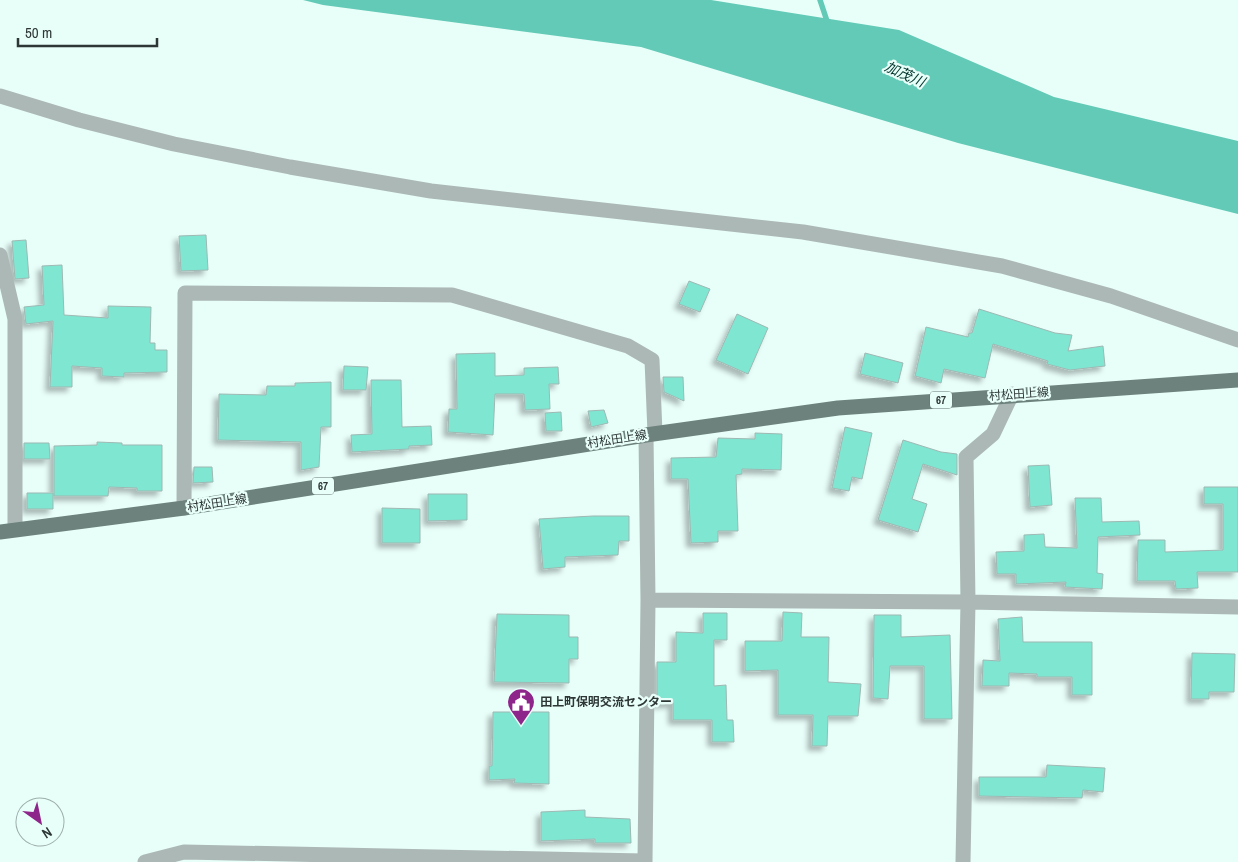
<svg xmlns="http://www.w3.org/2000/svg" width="1238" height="862" font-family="'Archivo Narrow','Noto Sans JP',sans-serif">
<defs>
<filter id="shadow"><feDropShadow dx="-4.5" dy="4.5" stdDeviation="2.5" flood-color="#0004"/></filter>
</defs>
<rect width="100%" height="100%" fill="#e8fef9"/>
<path fill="#62cab6" d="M 303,0 L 711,0 L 899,30 L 1054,97 L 1238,141 L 1238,214 L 958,143 L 641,47 L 323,5 Z"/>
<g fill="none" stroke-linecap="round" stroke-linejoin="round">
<path stroke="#62cab6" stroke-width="5.5" d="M 820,0 L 828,24"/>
</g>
<path fill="#7fe6d2" stroke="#9eb8b2" filter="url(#shadow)" d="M 206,235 L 208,270 L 181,271 L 179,236 Z
M 26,240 L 29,278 L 15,279 L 12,241 Z
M 62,265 L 64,315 L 108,318 L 108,306 L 151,307 L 150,343 L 155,343 L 155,350 L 167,350 L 167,372 L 124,373 L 124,377 L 102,376 L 102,368 L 72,366 L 72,387 L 50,387 L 53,321 L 26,324 L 24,307 L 44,305 L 42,266 Z
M 689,281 L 710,289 L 700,312 L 679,304 Z
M 979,309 L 1055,333 L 1072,335 L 1068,351 L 1103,346 L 1105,366 L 1070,370 L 1047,364 L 1048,361 L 993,344 L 985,378 L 944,369 L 941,383 L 915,376 L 926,327 L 968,337 L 969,333 L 972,333 Z
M 737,314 L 768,328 L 748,374 L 716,360 Z
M 495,353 L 495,376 L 524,375 L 524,368 L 558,367 L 559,384 L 549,384 L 550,409 L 525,410 L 524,394 L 495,394 L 493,435 L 448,432 L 449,409 L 457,409 L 456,354 Z
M 865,353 L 903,363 L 898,383 L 860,374 Z
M 344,366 L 368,367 L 366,390 L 343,390 Z
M 663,377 L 683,377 L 684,401 L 664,392 Z
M 371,380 L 401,380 L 402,427 L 431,426 L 432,445 L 409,446 L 409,449 L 352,452 L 351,435 L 372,434 Z
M 331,382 L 331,427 L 321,427 L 319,467 L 301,470 L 301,442 L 218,440 L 219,394 L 266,395 L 267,386 L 295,386 L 295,383 Z
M 604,410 L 608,423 L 591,427 L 588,411 Z
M 561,412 L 562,431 L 546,431 L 545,413 Z
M 845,427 L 872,433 L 862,479 L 852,477 L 849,491 L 832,488 Z
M 755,433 L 782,434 L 781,470 L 742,469 L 742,474 L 736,475 L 738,531 L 718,531 L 718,542 L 691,543 L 688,479 L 671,479 L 671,458 L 716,457 L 718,438 L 755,439 Z
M 903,440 L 941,452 L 957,454 L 957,475 L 923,464 L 912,499 L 927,504 L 918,532 L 878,520 Z
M 97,442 L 122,443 L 122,445 L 162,445 L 162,491 L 137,491 L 137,488 L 109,487 L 108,496 L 54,496 L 54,446 L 97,445 Z
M 24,443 L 49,443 L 50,459 L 24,459 Z
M 1049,465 L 1052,505 L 1030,507 L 1028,466 Z
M 194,467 L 212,467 L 213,482 L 193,483 Z
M 1204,487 L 1238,487 L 1238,572 L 1197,572 L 1198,588 L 1176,589 L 1175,581 L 1137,581 L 1138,540 L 1165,540 L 1165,552 L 1223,550 L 1223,504 L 1204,504 Z
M 27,493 L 53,493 L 53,509 L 27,509 Z
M 428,494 L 467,494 L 467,520 L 428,521 Z
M 1075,498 L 1101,498 L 1102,522 L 1139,521 L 1140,535 L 1098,537 L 1097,573 L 1103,574 L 1102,589 L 1065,587 L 1066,582 L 1016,584 L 1016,574 L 997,574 L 996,552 L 1024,551 L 1024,535 L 1044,534 L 1045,547 L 1077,548 Z
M 382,508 L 420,509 L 420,543 L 382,543 Z
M 593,516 L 629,516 L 629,541 L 619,541 L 618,555 L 565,557 L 565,567 L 543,569 L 539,519 Z
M 783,612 L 802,613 L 801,637 L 829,637 L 828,682 L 861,684 L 858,716 L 828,716 L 827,746 L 812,746 L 813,715 L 778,715 L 778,670 L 745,671 L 745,641 L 782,641 Z
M 703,613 L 727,613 L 727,640 L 714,640 L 714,686 L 726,685 L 727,720 L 733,720 L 734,742 L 712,742 L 712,720 L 673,720 L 673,703 L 657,704 L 657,662 L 676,662 L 676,632 L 703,633 Z
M 497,614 L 569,615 L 569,637 L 578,637 L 578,659 L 569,659 L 569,683 L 494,682 Z
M 874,615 L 901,615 L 901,637 L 950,635 L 952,719 L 924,719 L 924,666 L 890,666 L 888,699 L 873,698 Z
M 1022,617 L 1023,642 L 1092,642 L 1092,695 L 1072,695 L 1072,677 L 1037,677 L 1037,674 L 1009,673 L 1009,686 L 982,686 L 983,660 L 1000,661 L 998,619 Z
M 1192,653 L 1235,654 L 1234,692 L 1209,692 L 1209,699 L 1191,699 Z
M 493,712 L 549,712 L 549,784 L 514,783 L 515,779 L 489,780 L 489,766 L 492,766 Z
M 1047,765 L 1105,768 L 1103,792 L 1083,790 L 1082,798 L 979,796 L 979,777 L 1046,777 Z
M 585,810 L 585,817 L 630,819 L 631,843 L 595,843 L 595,839 L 541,841 L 541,812 Z"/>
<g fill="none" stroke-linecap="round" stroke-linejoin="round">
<path stroke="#acb8b5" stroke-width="15" d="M 0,96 L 79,120 L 174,144 L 290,167 L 431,191 L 803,232 L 1002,266 L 1111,296 L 1238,340
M 0,255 L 15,319 L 15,529
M 184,508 L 185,293 L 452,295 L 628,346 L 652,360 L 655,433
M 648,600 L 968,602 L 1238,607
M 145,862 L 184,852 L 644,861
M 645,862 L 648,600 L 646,435
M 963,862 L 968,602 L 966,457 L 993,434 L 1012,394"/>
<path stroke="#6d827d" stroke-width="15" d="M 0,532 L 184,508 L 646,435 L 838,408 L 1238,380"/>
</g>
<defs>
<g id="civic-pin" transform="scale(1.4375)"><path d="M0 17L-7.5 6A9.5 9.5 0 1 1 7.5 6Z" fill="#8e258a" stroke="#e8fef9"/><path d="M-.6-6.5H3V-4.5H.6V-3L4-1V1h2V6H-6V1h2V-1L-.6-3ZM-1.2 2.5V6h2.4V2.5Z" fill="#fff"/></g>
</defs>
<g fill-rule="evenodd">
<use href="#civic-pin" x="521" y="702"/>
</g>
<g text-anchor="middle" stroke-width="4.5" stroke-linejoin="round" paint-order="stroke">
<g fill="#e8fef9" stroke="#657370" stroke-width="1">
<rect x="930" y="391.5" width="22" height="17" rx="4"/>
<rect x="312" y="477.5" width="22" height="17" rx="4"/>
</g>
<g font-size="11" font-weight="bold" fill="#2d3735">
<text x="941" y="404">67</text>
<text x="323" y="490">67</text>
</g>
<g font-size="12" fill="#2d3735" stroke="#e8fef9">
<text transform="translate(1019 394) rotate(-4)" y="4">村松田上線</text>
<text transform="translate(617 439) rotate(-9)" y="4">村松田上線</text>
<text transform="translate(217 503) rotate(-9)" y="4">村松田上線</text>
</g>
<g font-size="12" font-weight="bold" fill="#2d3735" stroke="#e8fef9" text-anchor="start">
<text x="540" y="706">田上町保明交流センター</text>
</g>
<g font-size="14" font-style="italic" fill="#01342c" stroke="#e8fef9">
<text transform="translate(905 74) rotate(24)" y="5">加茂川</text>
</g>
</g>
<g transform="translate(40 822) rotate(147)"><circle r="24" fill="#e8fef9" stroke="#9daeab"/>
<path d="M0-4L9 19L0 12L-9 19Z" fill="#8e258a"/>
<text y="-8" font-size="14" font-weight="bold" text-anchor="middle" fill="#2d3735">N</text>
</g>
<path d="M18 38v8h139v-8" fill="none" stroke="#2d3735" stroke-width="2.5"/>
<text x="25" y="38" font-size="15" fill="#2d3735" stroke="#e8fef9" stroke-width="4" paint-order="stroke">50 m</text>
</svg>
